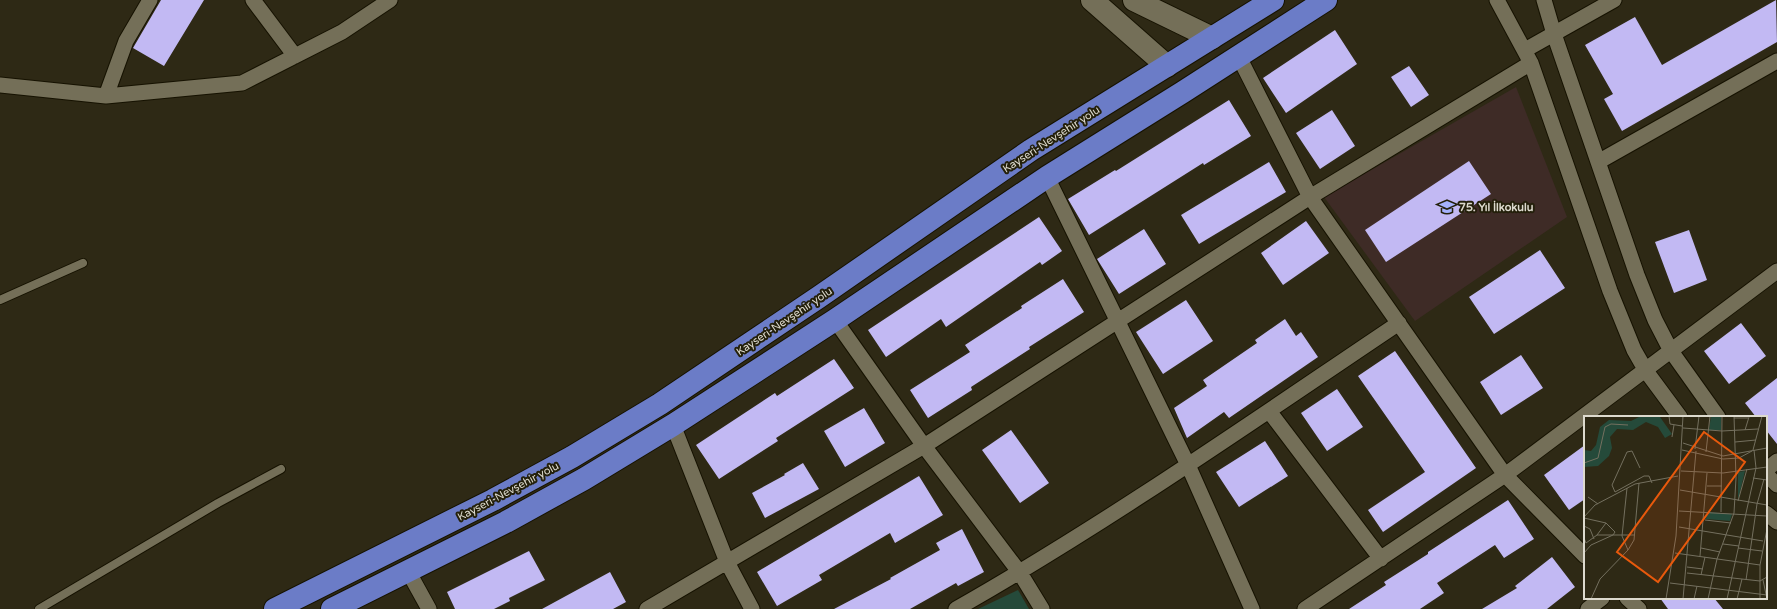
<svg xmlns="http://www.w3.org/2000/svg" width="1777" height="609" font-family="'Varela Round',sans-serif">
<rect width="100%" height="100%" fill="#2e2915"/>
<path fill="#3e2b26" d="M 1516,87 L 1567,217 L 1415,321 L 1324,197 Z"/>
<path fill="#254a3a" d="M 1018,590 L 1029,609 L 978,609 Z"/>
<path fill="#c2b9f3" d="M 161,0 L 204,0 L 164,66 L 133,48 Z
M 1776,0 L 1777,42 L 1622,131 L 1604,99 L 1613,94 L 1585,45 L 1635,17 L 1662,65 Z
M 1335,30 L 1357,64 L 1286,113 L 1263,78 Z
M 1409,66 L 1429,95 L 1411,107 L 1391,77 Z
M 1229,100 L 1251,136 L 1204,165 L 1203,163 L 1089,235 L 1068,199 L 1115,170 L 1116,171 Z
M 1332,110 L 1355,146 L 1320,169 L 1296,133 Z
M 1469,161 L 1491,194 L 1386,262 L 1365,230 Z
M 1269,162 L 1286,192 L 1199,244 L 1181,215 Z
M 1039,217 L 1062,251 L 1042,265 L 1040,262 L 946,327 L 941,319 L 886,357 L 868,330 Z
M 1306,221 L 1329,253 L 1283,285 L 1261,253 Z
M 1144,229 L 1166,264 L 1119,294 L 1097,259 Z
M 1689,230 L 1707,280 L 1674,293 L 1655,242 Z
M 1540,250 L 1565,288 L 1494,334 L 1469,297 Z
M 1063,279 L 1084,312 L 1029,347 L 1030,349 L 971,387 L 972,390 L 928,418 L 910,390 L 970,352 L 965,345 L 1022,308 L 1021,306 Z
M 1186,300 L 1213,341 L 1163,374 L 1136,332 Z
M 1285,319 L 1296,336 L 1301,332 L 1318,357 L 1229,418 L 1224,412 L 1187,438 L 1174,408 L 1207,386 L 1203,380 L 1257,343 L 1255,340 Z
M 1741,323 L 1766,356 L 1729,384 L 1704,351 Z
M 1395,351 L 1476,468 L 1383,532 L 1368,510 L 1425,472 L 1358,376 Z
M 1521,355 L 1543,388 L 1501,415 L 1480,382 Z
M 834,359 L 854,388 L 776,438 L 778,441 L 719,479 L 696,445 L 775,393 L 777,396 Z
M 1777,378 L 1777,444 L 1766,430 L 1766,417 L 1756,417 L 1745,403 Z
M 1337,389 L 1363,427 L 1327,451 L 1301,413 Z
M 864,408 L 885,443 L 845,467 L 824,431 Z
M 1011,430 L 1049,483 L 1020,503 L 982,450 Z
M 1265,441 L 1288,476 L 1239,507 L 1216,472 Z
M 1585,445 L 1585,499 L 1569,510 L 1544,475 Z
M 803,463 L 819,489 L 765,518 L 752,493 L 785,475 L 784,474 Z
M 919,476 L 943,515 L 895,543 L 890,533 L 819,575 L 822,580 L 777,606 L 757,572 Z
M 1508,500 L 1534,539 L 1504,558 L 1495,545 L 1437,583 L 1444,593 L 1420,609 L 1349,609 L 1386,585 L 1384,582 L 1428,554 L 1428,552 Z
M 962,529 L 984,572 L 958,586 L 956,583 L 910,609 L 834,609 L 891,579 L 890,578 L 940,550 L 936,543 Z
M 529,551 L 545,580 L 509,598 L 510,601 L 494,609 L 455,609 L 447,592 Z
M 1552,557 L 1575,587 L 1547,609 L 1482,609 L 1517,588 L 1515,586 Z
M 610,572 L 626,602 L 613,609 L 542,609 Z
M 1660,598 L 1714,598 L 1723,609 L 1668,609 Z"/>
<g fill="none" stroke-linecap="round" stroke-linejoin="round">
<g stroke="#161201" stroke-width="10">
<path id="lane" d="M 0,300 L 83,263
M 39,609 L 218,503 L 281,469"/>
</g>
<g stroke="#161201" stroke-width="17">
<path id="street" d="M 253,0 L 295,56
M 1497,0 L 1531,63 L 1610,291 L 1634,350 L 1646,371 L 1680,417
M 1544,0 L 1554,34 L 1637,275 L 1655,320 L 1671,351 L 1718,417
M 1525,50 L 1614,0
M 1239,57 L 1310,197 L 1505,475 L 1585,556
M 0,85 L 106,96 L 242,83 L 342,32 L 390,0
M 106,96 L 126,41 L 150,0
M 1598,162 L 1777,61
M 1047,177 L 1188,465 L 1252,609
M 835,320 L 924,446 L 1020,573 L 1042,609
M 1269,411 L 1381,559
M 673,425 L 727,562 L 752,609
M 1766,470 L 1777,461
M 1766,474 L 1777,485
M 1766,513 L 1777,522
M 408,571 L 429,609
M 1627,598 L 1639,609
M 647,609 L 924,446 L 1310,197 L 1531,63
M 956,609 C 1109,522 1253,421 1399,323
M 1305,609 L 1505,475 L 1777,271
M 1588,609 L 1602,598"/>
</g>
<g stroke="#161201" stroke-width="24">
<path id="secondary" d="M 1092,0 L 1167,66
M 1134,0 L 1212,38"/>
</g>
<g stroke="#161201" stroke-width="24">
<path id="highway" d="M 275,609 L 493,500 L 572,457 L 660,404 L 819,297 L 1031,150 L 1273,0
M 332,609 L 506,522 L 584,479 L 673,425 L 835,320 L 1047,177 L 1183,92 L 1326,0"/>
</g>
<use href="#lane" stroke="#746f58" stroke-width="8"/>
<use href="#street" stroke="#746f58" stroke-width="15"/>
<use href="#secondary" stroke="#746f58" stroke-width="22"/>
<use href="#highway" stroke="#6b7cc7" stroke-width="22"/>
</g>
<defs>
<g id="school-bare" transform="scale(1.2)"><path d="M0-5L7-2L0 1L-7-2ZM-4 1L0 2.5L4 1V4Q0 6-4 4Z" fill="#a5b1fc" stroke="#24200b" stroke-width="2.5" paint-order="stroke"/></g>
</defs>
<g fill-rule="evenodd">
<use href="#school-bare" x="1447" y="207"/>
</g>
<g text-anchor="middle" stroke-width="4" stroke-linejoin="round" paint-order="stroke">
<g font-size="11" fill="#dddace" stroke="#24200b">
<text transform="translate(1051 139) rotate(-33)" y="4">Kayseri-Nevşehir yolu</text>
<text transform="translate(784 321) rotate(-34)" y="4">Kayseri-Nevşehir yolu</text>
<text transform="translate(508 491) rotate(-28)" y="4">Kayseri-Nevşehir yolu</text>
</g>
<g font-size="11" font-weight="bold" fill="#dddace" stroke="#24200b" text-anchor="start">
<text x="1459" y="211">75. Yıl İlkokulu</text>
</g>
</g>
<g transform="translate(1584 416)">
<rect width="183" height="183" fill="#2e2915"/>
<path d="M 57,0 L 76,1 L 88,18 L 81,22 L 74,11 L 62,6 L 49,14 L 33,13 L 26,21 L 28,32 L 25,40 L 14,50 L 0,51 L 0,34 L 7,35 L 12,29 L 16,11 L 25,4 L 47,5 ZM 127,0 L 137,0 L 137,14 L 125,14 ZM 161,55 L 154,84 L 154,56 ZM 123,96 L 148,98 L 146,105 L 122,103 Z" fill="#254a3a"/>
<path fill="none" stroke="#74705f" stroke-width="1" d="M 85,0 L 86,8 L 98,10M 150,2 L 164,2M 99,12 L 138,15 L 174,13M 161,14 L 165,1M 88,21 L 90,9M 151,26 L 172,24M 99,27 L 139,40 L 183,32M 111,33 L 115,0M 98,34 L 139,43 L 155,42 L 168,35M 169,34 L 178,0M 122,36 L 126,0M 0,47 L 14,42 L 21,11 L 27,8 L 44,9M 56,52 L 48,35 L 43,36 L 28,69 L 31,76 L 60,60 L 65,60 L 68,67M 97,55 L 139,57 L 183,51M 169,62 L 183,64M 123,70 L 138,70M 43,72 L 38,120 L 44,134M 96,74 L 183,89M 4,81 L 14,88M 154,85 L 163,53M 95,95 L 183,100M 137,96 L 138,0M 0,101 L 11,89 L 51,68 L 94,60M 0,102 L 22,107 L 31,116 L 29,119 L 13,119 L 2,127 L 0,122M 121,104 L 147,107M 0,110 L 6,113 L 10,123M 95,111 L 179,125M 13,119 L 22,107M 139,128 L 155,130M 117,132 L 136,136M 154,132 L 178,135M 0,137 L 7,129 L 29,119 L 51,119M 91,137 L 176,149M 116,140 L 123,57M 103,151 L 119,153M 103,157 L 176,165 L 183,161M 117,159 L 121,141M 162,164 L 173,88 L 180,63M 179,164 L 183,183M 86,167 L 183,179M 7,183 L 16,163 L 44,134 L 50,124 L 55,67M 82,183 L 92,120 L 99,0M 99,183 L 112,35M 110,183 L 113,170M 124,183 L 133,143 L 150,97 L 152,62 L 150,0M 143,183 L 172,52 L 170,34M 153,183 L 158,163M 176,183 L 176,149 L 183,113"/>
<path fill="#e8590c" fill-opacity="0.15" stroke="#e8590c" stroke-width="2" d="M 120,16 L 161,46 L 74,166 L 33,136 Z"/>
<rect width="183" height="183" fill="none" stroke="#dddace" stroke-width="2"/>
</g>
</svg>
